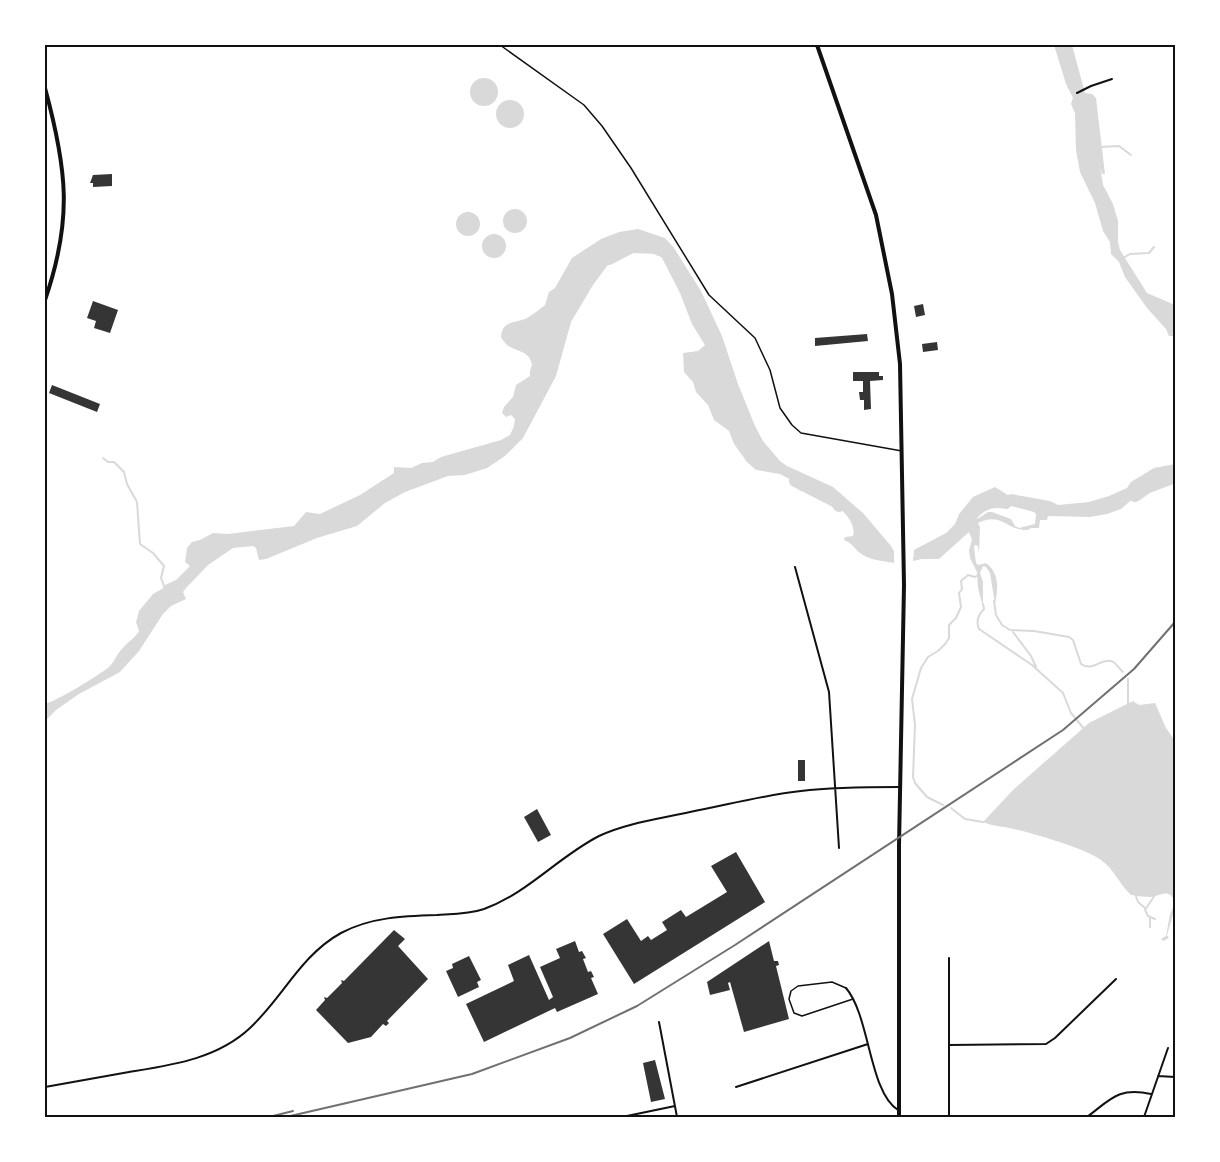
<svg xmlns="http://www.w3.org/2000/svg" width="1220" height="1162" font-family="'Sofia Sans Condensed',sans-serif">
<rect width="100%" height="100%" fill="#fff"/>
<path fill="#d9d9d9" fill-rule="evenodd" d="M 1054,45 L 1072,45 L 1085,93 L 1092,94 L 1096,98 L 1105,174 L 1102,174 L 1091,143 L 1088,145 L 1090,160 L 1113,204 L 1118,221 L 1118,242 L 1120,250 L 1147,293 L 1175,305 L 1175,336 L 1169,336 L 1166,329 L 1147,308 L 1125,277 L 1119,262 L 1111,254 L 1110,242 L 1103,231 L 1095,203 L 1080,172 L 1076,150 L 1075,113 L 1071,104 L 1073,98 L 1066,84 Z
M470 92a14 14 0 1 1 28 0a14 14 0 1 1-28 0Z
M496 114a14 14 0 1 1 28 0a14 14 0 1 1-28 0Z
M503 221a12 12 0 1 1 24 0a12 12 0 1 1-24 0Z
M456 224a12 12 0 1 1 24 0a12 12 0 1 1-24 0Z
M 638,229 L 665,238 L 674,248 L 701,291 L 722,336 L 738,384 L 755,426 L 763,441 L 780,461 L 787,466 L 833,487 L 863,513 L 891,546 L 894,551 L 894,563 C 884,561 868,560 860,553 C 854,548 852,543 844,540 L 845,537 L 853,536 C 858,515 824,496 808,488 L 800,491 L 795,482 L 780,474 L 756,470 L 747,462 L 734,444 L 729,431 L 714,420 L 708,405 L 696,392 L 693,382 L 684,372 L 683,353 L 698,351 L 705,345 L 692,324 L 680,293 L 662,258 L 650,249 L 639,246 L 629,248 L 613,258 L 593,285 L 571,322 L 556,376 L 523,438 L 505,456 L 487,468 L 465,475 L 448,476 L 405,492 L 385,503 L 357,526 L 317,538 L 266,559 L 259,560 L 256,548 L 253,546 L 233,548 L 208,565 L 186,588 L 183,592 L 186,599 L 171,606 L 163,614 L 139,651 L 120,672 L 79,694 L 56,710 L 45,721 L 45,704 C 55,702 101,674 109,667 C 115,661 117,653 123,648 C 128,642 135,638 139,631 L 136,622 L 139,611 L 153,594 L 162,589 L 165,585 L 176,580 L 190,566 L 185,562 L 187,548 L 192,542 L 200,540 L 213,533 L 228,534 L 294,526 L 306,512 L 320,514 L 360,495 L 394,473 L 394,467 L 411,468 L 422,463 L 433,462 L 441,457 L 501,440 L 510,435 L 514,426 L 515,419 L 511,415 L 506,417 L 502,413 L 504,407 L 513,397 L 516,385 L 530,376 L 530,371 L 532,365 C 530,350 516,352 507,345 C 506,344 501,338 501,337 C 502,321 514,323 525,319 C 532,316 539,309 545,305 L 549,292 L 555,288 L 572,258 L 601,239 L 619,232 Z
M482 246a12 12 0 1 1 24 0a12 12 0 1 1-24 0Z
M 1175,464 L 1175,478 L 1151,483 L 1121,509 L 1107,514 L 1090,517 L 1048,516 L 1047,520 L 1040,520 L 1039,528 L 1031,528 L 1028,530 C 1007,531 1001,511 978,523 L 980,527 L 979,554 L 978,546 L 975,545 L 974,547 L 976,563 L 978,565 L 986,563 C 1000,573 998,590 995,604 L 990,573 L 986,567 L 983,566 L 980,573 L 983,582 L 983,607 L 978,588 L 977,572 L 970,558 L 969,550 L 972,540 L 969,532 L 939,559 L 922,559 L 913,561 L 914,550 L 946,533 L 955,524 L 959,514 L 973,497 L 995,487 L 1008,495 L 1011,494 L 1050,501 L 1058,505 L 1089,502 L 1109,496 L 1127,488 L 1131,482 L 1154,468 ZM 988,503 L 1004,504 L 1034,512 L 1036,514 L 1035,524 L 1019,528 L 1015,526 L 1011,519 L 992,512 L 988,512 L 979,518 L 973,519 C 973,510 980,505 988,503 Z
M 1133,701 L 1139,705 L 1155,703 L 1166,728 L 1175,741 L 1175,908 L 1167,935 L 1169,938 L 1163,941 L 1161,939 L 1166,936 L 1170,914 L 1175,903 C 1170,887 1160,896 1151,897 C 1145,897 1137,896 1131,895 C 1120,885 1114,869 1101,860 C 1084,848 1036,834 1014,829 C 1003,826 994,827 983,822 L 1014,789 L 1089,723 Z"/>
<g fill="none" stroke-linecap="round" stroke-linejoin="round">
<path stroke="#d9d9d9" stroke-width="2" d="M 1099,147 L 1119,146 L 1131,155
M 1123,258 L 1130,254 L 1149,253 L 1154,247
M 103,458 L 108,462 L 114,462 L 124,472 L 127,484 L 137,502 L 140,544 L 153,553 L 164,566 L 161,578 L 165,589
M 994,601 L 996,615 L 1002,625 L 1010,630 L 1034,631 L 1069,637 L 1073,640 L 1081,664 C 1093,672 1099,659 1111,661 C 1116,662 1119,669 1123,672
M 983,604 L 984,609 C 978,615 976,622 979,629 L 1032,665 L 1063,693 L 1071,713 L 1085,730
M 1013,632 L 1031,656 L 1036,667
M 1128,704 L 1128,679
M 943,805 L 927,797 L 915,783 L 913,777 L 915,725 L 912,699 L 921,668 L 928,657 L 938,651 L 946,643 L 949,638 L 949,625 L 956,618 L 961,607 L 959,593 L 962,589 L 961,581 L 968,575 L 975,577 L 978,575
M 951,808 L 965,819 L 983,822
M 1155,895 L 1145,910 L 1148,916 L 1155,919
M 1136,896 L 1138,902 L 1145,908
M 1150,927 L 1150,918
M 1174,941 L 1175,940"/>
<path stroke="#d9d9d9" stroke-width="12" d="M 1087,129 L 1097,185
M 609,259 L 632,247 L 657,248 L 659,250
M 795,481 L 836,502 L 839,506
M 1135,496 L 1148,487 L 1175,477
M 969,518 C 979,506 989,499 1006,503"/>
</g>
<path fill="#353535" d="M 112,174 L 112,186 L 93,187 L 93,183 L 90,183 L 93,175 Z
M 93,301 L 118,310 L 110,333 L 94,328 L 96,321 L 87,318 Z
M 923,304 L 925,315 L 916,317 L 914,306 Z
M 867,334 L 868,341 L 815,346 L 815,338 Z
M 937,342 L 938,350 L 923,352 L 922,344 Z
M 853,372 L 879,372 L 879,376 L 883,376 L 883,380 L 870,381 L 871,409 L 864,410 L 864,400 L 860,400 L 859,392 L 863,392 L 863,381 L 853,381 Z
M 52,385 L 100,404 L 97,412 L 49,393 Z
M 798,760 L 805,760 L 805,781 L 798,781 Z
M 537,809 L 551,835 L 538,842 L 524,817 Z
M 736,852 L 765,902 L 634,984 L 603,934 L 627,919 L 641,941 L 648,936 L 651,940 L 667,930 L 662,922 L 681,910 L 686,917 L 727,892 L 711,866 Z
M 394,930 L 405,939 L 398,946 L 428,979 L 387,1021 L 389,1023 L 386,1026 L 383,1024 L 371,1037 L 348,1043 L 316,1010 L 325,1000 L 324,997 L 327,998 L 342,983 L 341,980 L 344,981 Z
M 575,941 L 579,952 L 582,951 L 586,958 L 583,959 L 588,972 L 591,971 L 594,977 L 591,978 L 598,994 L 557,1012 L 555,1008 L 484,1042 L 466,1004 L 514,981 L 508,965 L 529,955 L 549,1000 L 553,997 L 540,967 L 560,958 L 556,949 Z
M 769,941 L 774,961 L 778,961 L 779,965 L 776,966 L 789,1019 L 744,1032 L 730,982 L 728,983 L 730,990 L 710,995 L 707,982 Z
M 469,956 L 481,980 L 477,982 L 479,987 L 458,997 L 446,971 L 453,968 L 452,964 Z
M 655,1060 L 665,1099 L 651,1102 L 643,1063 Z"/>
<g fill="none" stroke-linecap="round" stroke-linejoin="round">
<path stroke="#111" stroke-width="1.5" d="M 500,45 L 584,105 L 602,126 L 631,168 L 709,295 L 755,338 L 770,370 L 780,408 L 792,425 L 801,433 L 902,451
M 846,988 L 832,982 L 798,986 L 791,991 L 789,999 L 794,1013 L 802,1016 L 853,999"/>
<path stroke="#111" stroke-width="2" d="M 1077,93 L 1091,86 L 1112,79
M 795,567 L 829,692 L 839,848
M 949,958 L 949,1117
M 846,988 C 870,1016 869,1092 898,1110
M 659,1022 L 677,1117
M 949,1045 L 1046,1044 L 1055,1038 L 1116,979
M 1158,1076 L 1175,1077
M 45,1087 C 73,1082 101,1077 129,1072 C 172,1065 217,1059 250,1028 C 283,997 301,955 341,933 C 371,917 404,916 437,915 C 453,914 469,914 484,909 C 528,893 558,857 599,836 C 627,823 659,819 690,812 C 727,805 764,795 801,791 C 834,787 867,787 900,787
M 736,1087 L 868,1044
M 622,1117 L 675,1106
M 1087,1117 C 1111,1099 1118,1087 1151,1094
M 1144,1117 L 1168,1048"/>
<path stroke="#111" stroke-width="4" d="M 817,45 L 876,215 L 892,294 L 900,364 L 904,585 L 899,846 L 899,1117
M 45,88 C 67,169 73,219 45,300"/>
<path stroke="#707070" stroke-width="2" d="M 269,1117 L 293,1111
M 286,1117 L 472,1074 L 570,1038 L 637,1006 L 735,945 L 1063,730 L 1134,669 L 1175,622"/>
</g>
<rect width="1220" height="1162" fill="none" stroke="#ffffff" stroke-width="93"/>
<rect x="46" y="46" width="1128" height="1070" fill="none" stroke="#111" stroke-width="2"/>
</svg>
